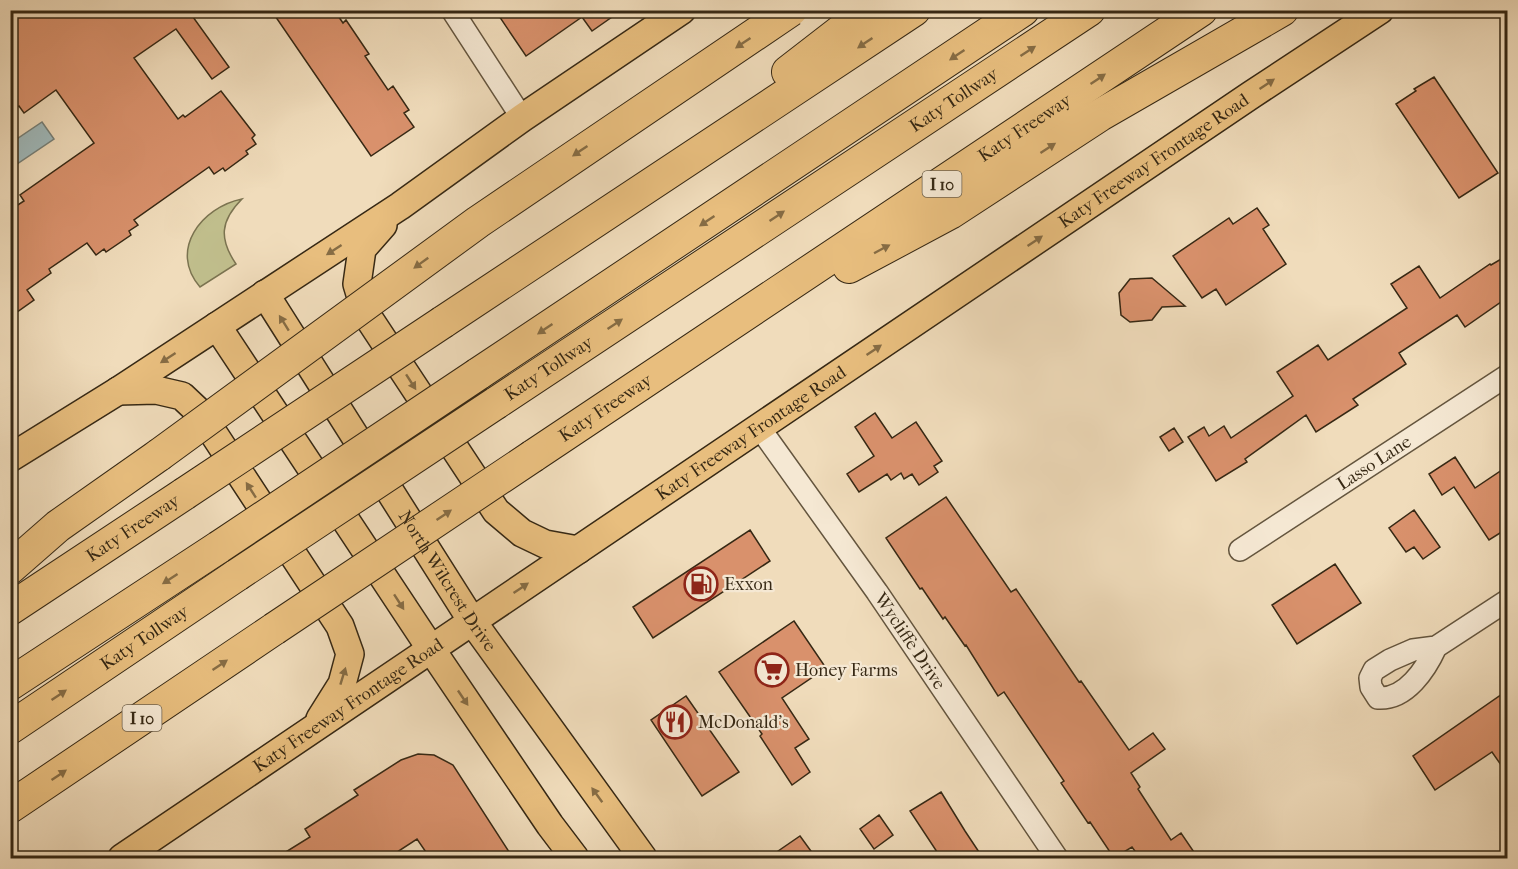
<svg xmlns="http://www.w3.org/2000/svg" width="1518" height="869" font-family="'IM FELL French Canon',serif">
<rect width="100%" height="100%" fill="#f0dcbb"/>
<filter id="stains"><feTurbulence type="fractalNoise" baseFrequency=".00333" numOctaves="4"/><feColorMatrix values="0 0 0 0 .2 0 0 0 0 .09 0 0 0 0 .02 0 0 0 .5 -.17"/></filter>
<radialGradient id="worn" r=".72"><stop offset=".6" stop-color="#630" stop-opacity="0"/><stop offset="1" stop-color="#630" stop-opacity=".3"/></radialGradient>
<path fill="#c0be8c" stroke="#7b7350" stroke-width="1.5" d="M 242,199 C 220,221 219,239 236,264 L 200,287 C 168,250 202,207 242,199 Z"/>
<path fill="#9fb9bb" stroke="#757f78" stroke-width="1.5" d="M 42,122 L 54,139 L 11,168 L 11,143 Z"/>
<path fill="#d9916c" stroke="#362814" stroke-width="1.5" d="M 10,10 L 188,10 L 229,67 L 212,79 L 176,29 L 134,58 L 178,119 L 183,115 L 185,117 L 221,91 L 255,135 L 252,138 L 256,144 L 246,151 L 248,154 L 225,171 L 223,168 L 214,174 L 209,167 L 134,220 L 138,225 L 129,231 L 131,235 L 106,252 L 104,249 L 96,255 L 87,243 L 49,269 L 51,273 L 27,290 L 34,300 L 10,317 L 10,210 L 24,201 L 20,195 L 94,143 L 56,90 L 24,113 L 19,106 L 10,112 Z
M 271,10 L 334,10 L 343,23 L 346,20 L 369,54 L 365,56 L 388,90 L 393,86 L 409,110 L 404,113 L 414,127 L 371,156 Z
M 495,10 L 622,10 L 592,31 L 582,17 L 526,56 Z
M 1434,77 L 1498,173 L 1459,198 L 1396,104 L 1416,91 L 1414,89 Z
M 1257,208 L 1269,225 L 1263,229 L 1286,264 L 1226,305 L 1216,289 L 1202,298 L 1173,256 L 1229,218 L 1233,224 Z
M 1508,255 L 1508,297 L 1465,327 L 1457,315 L 1399,353 L 1406,364 L 1353,399 L 1358,405 L 1316,432 L 1306,415 L 1245,459 L 1247,462 L 1216,481 L 1188,437 L 1204,427 L 1209,436 L 1224,426 L 1231,438 L 1293,396 L 1277,372 L 1318,345 L 1328,360 L 1407,308 L 1391,284 L 1419,266 L 1440,298 L 1490,264 L 1491,265 Z
M 1152,278 L 1185,306 L 1162,307 L 1152,320 L 1130,322 L 1121,315 L 1119,293 L 1130,279 Z
M 875,413 L 892,438 L 916,422 L 942,461 L 934,466 L 938,472 L 919,485 L 912,474 L 904,479 L 901,473 L 891,480 L 887,474 L 859,492 L 847,474 L 874,456 L 855,427 Z
M 1174,428 L 1183,442 L 1169,451 L 1160,437 Z
M 1455,457 L 1475,488 L 1508,466 L 1508,528 L 1489,540 L 1454,487 L 1442,495 L 1429,474 Z
M 946,497 L 1011,592 L 1016,589 L 1079,682 L 1081,681 L 1129,750 L 1153,733 L 1165,749 L 1131,773 L 1140,787 L 1138,789 L 1171,840 L 1181,833 L 1198,858 L 1140,858 L 1132,847 L 1114,858 L 1090,822 L 1088,823 L 1061,783 L 1064,781 L 1004,692 L 998,696 L 966,645 L 965,646 L 945,617 L 943,619 L 922,588 L 920,589 L 886,538 Z
M 1414,510 L 1440,547 L 1423,559 L 1414,547 L 1406,552 L 1389,528 Z
M 750,530 L 770,561 L 653,638 L 633,607 Z
M 1335,564 L 1361,603 L 1297,644 L 1272,605 Z
M 794,621 L 826,668 L 782,698 L 809,739 L 795,748 L 810,772 L 792,785 L 760,736 L 762,734 L 719,672 Z
M 1508,690 L 1508,775 L 1492,752 L 1435,790 L 1413,756 Z
M 686,696 L 739,772 L 702,796 L 651,720 Z
M 418,754 L 434,755 L 453,765 L 513,858 L 430,858 L 417,839 L 388,858 L 276,858 L 310,837 L 305,829 L 358,795 L 354,790 L 401,760 Z
M 941,792 L 965,831 L 983,858 L 941,858 L 910,811 Z
M 879,815 L 893,835 L 874,849 L 860,829 Z
M 800,836 L 816,858 L 768,858 Z"/>
<g fill="none" stroke-linecap="round" stroke-linejoin="round">
<g stroke="#64553e" stroke-width="24">
<g id="minor">
<path d="M 452,10 L 522,118"/>
<path id="s1" d="M 759,427 L 877,592 L 1057,858"/>
<path id="s2" d="M 1240,550 L 1508,375"/>
<path d="M 1436,647 C 1426,669 1406,700 1378,698 L 1371,687 L 1370,678 L 1374,670 L 1390,660 L 1413,650 L 1436,647 L 1508,600"/>
</g>
</g>
<g stroke="#362814" stroke-width="30">
<g id="major">
<path d="M 383,225 L 362,249 L 357,284 L 366,314 L 496,511 L 522,533 L 545,544 L 578,550"/>
<path id="s3" d="M 265,294 L 472,621 L 643,858"/>
<path d="M 217,326 L 431,649 L 550,825 L 575,858"/>
<path d="M 118,391 L 156,390 L 182,396 L 200,413 L 340,626 L 350,654 L 342,684 L 320,719"/>
<path d="M 10,458 L 118,391 L 400,206 L 522,118 L 682,10"/>
<path id="s4" d="M 122,858 L 1251,95 L 1380,10"/>
</g>
</g>
<g stroke="#362814" stroke-width="34">
<g id="highway">
<path d="M 788,72 L 868,10"/>
<path d="M 849,267 L 950,213 L 1100,115 L 1282,10"/>
<path d="M 443,322 L 914,10"/>
<path d="M 478,374 L 1023,10"/>
<path id="s5" d="M 496,403 L 1089,10"/>
<path id="s6" d="M 533,456 L 1201,10"/>
<path d="M 10,568 L 58,526 L 159,455"/>
<path id="s7" d="M 10,609 L 184,494"/>
<path d="M 10,684 L 219,547"/>
<path id="s8" d="M 10,728 L 237,575"/>
<path d="M 10,807 L 274,629"/>
</g>
</g>
<use href="#minor" stroke="#f5e8d3" stroke-width="21"/>
<use href="#major" stroke="#e8be7e" stroke-width="27"/>
<use href="#highway" stroke="#e8be7e" stroke-width="32"/>
<g stroke="#362814" stroke-width="34" stroke-linecap="butt">
<path id="highway-bridge" d="M 159,455 L 478,222 L 791,10
M 184,494 L 443,322
M 219,547 L 478,374
M 237,575 L 496,403
M 274,629 L 533,456"/>
</g>
<use href="#highway-bridge" stroke="#e8be7e" stroke-width="32"/>
</g>
<defs><path id="oneway-solid" d="M-6-.8H1V-3.2L6.5 0L1 3.2V.8H-6Z" transform="scale(1.5)"/></defs>
<g fill="#866c44">
<use href="#oneway-solid" transform="translate(743 43) rotate(146)"/>
<use href="#oneway-solid" transform="translate(865 43) rotate(146)"/>
<use href="#oneway-solid" transform="translate(1028 51) rotate(-33)"/>
<use href="#oneway-solid" transform="translate(957 55) rotate(146)"/>
<use href="#oneway-solid" transform="translate(1098 79) rotate(-34)"/>
<use href="#oneway-solid" transform="translate(1267 84) rotate(-34)"/>
<use href="#oneway-solid" transform="translate(1048 148) rotate(-33)"/>
<use href="#oneway-solid" transform="translate(580 151) rotate(146)"/>
<use href="#oneway-solid" transform="translate(777 216) rotate(-34)"/>
<use href="#oneway-solid" transform="translate(707 221) rotate(146)"/>
<use href="#oneway-solid" transform="translate(1035 241) rotate(-34)"/>
<use href="#oneway-solid" transform="translate(882 249) rotate(-28)"/>
<use href="#oneway-solid" transform="translate(334 250) rotate(147)"/>
<use href="#oneway-solid" transform="translate(421 263) rotate(144)"/>
<use href="#oneway-solid" transform="translate(284 323) rotate(-122)"/>
<use href="#oneway-solid" transform="translate(615 324) rotate(-34)"/>
<use href="#oneway-solid" transform="translate(545 329) rotate(146)"/>
<use href="#oneway-solid" transform="translate(874 350) rotate(-34)"/>
<use href="#oneway-solid" transform="translate(168 358) rotate(147)"/>
<use href="#oneway-solid" transform="translate(411 382) rotate(57)"/>
<use href="#oneway-solid" transform="translate(251 490) rotate(-123)"/>
<use href="#oneway-solid" transform="translate(444 515) rotate(-34)"/>
<use href="#oneway-solid" transform="translate(170 579) rotate(147)"/>
<use href="#oneway-solid" transform="translate(521 588) rotate(-34)"/>
<use href="#oneway-solid" transform="translate(399 602) rotate(57)"/>
<use href="#oneway-solid" transform="translate(220 665) rotate(-34)"/>
<use href="#oneway-solid" transform="translate(343 676) rotate(-73)"/>
<use href="#oneway-solid" transform="translate(59 695) rotate(-34)"/>
<use href="#oneway-solid" transform="translate(463 698) rotate(56)"/>
<use href="#oneway-solid" transform="translate(59 775) rotate(-34)"/>
<use href="#oneway-solid" transform="translate(597 795) rotate(-126)"/>
</g>
<defs>
<g id="fuel-ring" transform="scale(1.725)"><circle r="9.5" fill="#f5e8d3" stroke="#8f2418" stroke-width="1.5"/><path d="M-5.5-6h7V0h2V4h1.3V-2.5L3-4.5l.8-.8L6-3V5H2.5V1h-1V6h-7ZM-4.2-4.7v3.2H.2V-4.7Z" fill="#8f2418"/></g>
<g id="supermarket-ring" transform="scale(1.725)"><circle r="9.5" fill="#f5e8d3" stroke="#8f2418" stroke-width="1.5"/><path d="M-6-5.5h2.5l.6 2H6L4.5 2H-2.5L-4.4-4H-6ZM-1.5 3.2a1.3 1.3 0 1 0 .1 0ZM3 3.2a1.3 1.3 0 1 0 .1 0Z" fill="#8f2418"/></g>
<g id="restaurant-ring" transform="scale(1.725)"><circle r="9.5" fill="#f5e8d3" stroke="#8f2418" stroke-width="1.5"/><path d="M-5-6h1v4h1v-4h1v4h1v-4h1v5L-1.5 .5V6h-2V.5L-5-1ZM5-6V6H3V1.5H1.5Q1.5-4 5-6Z" fill="#8f2418"/></g>
</defs>
<g fill-rule="evenodd">
<use href="#fuel-ring" x="701" y="584"/>
<use href="#supermarket-ring" x="772" y="670"/>
<use href="#restaurant-ring" x="675" y="722"/>
</g>
<g text-anchor="middle" stroke-width="4.5" stroke-linejoin="round" paint-order="stroke">
<g fill="#f5e8d3" stroke="#6f624d" stroke-width="1.5">
<rect x="922.5" y="171" width="39" height="26" rx="4.5"/>
<rect x="122.5" y="705" width="39" height="26" rx="4.5"/>
</g>
<g font-size="16" font-weight="bold" fill="#362814">
<text x="942" y="190">I 10</text>
<text x="142" y="724">I 10</text>
</g>
<g font-size="18" fill="#362814" stroke="#f5e8d3">
<text dy="6" stroke="none"><textPath href="#s5" startOffset="549">Katy Tollway</textPath></text>
<text dy="6" stroke="none"><textPath href="#s6" startOffset="591">Katy Freeway</textPath></text>
<text dy="6" stroke="none"><textPath href="#s4" startOffset="1245">Katy Freeway Frontage Road</textPath></text>
<text dy="6" stroke="none"><textPath href="#s5" startOffset="63">Katy Tollway</textPath></text>
<text dy="6" stroke="none"><textPath href="#s6" startOffset="87">Katy Freeway</textPath></text>
<text dy="6" stroke="none"><textPath href="#s4" startOffset="759">Katy Freeway Frontage Road</textPath></text>
<text dy="6" stroke="none"><textPath href="#s2" startOffset="160">Lasso Lane</textPath></text>
<text dy="6" stroke="none"><textPath href="#s7" startOffset="147">Katy Freeway</textPath></text>
<text dy="6" stroke="none"><textPath href="#s3" startOffset="340">North Wilcrest Drive</textPath></text>
<text dy="6" stroke="none"><textPath href="#s8" startOffset="162">Katy Tollway</textPath></text>
<text dy="6" stroke="none"><textPath href="#s1" startOffset="262">Wycliffe Drive</textPath></text>
<text dy="6" stroke="none"><textPath href="#s4" startOffset="273">Katy Freeway Frontage Road</textPath></text>
</g>
<g font-size="18" fill="#362814" stroke="#f5e8d3" text-anchor="start">
<text x="724" y="590">Exxon</text>
<text x="795" y="676">Honey Farms</text>
<text x="698" y="728">McDonald's</text>
</g>
</g>
<rect width="1518" height="869" fill="none" stroke="#f0dcbb" stroke-width="36"/>
<rect x="12" y="12" width="1494" height="845" fill="none" stroke="#362814" stroke-width="3"/>
<rect x="18" y="18" width="1482" height="833" fill="none" stroke="#362814" stroke-width="1.5"/>
<rect width="100%" height="100%" filter="url(#stains)"/>
<rect width="100%" height="100%" fill="url(#worn)"/>
</svg>
